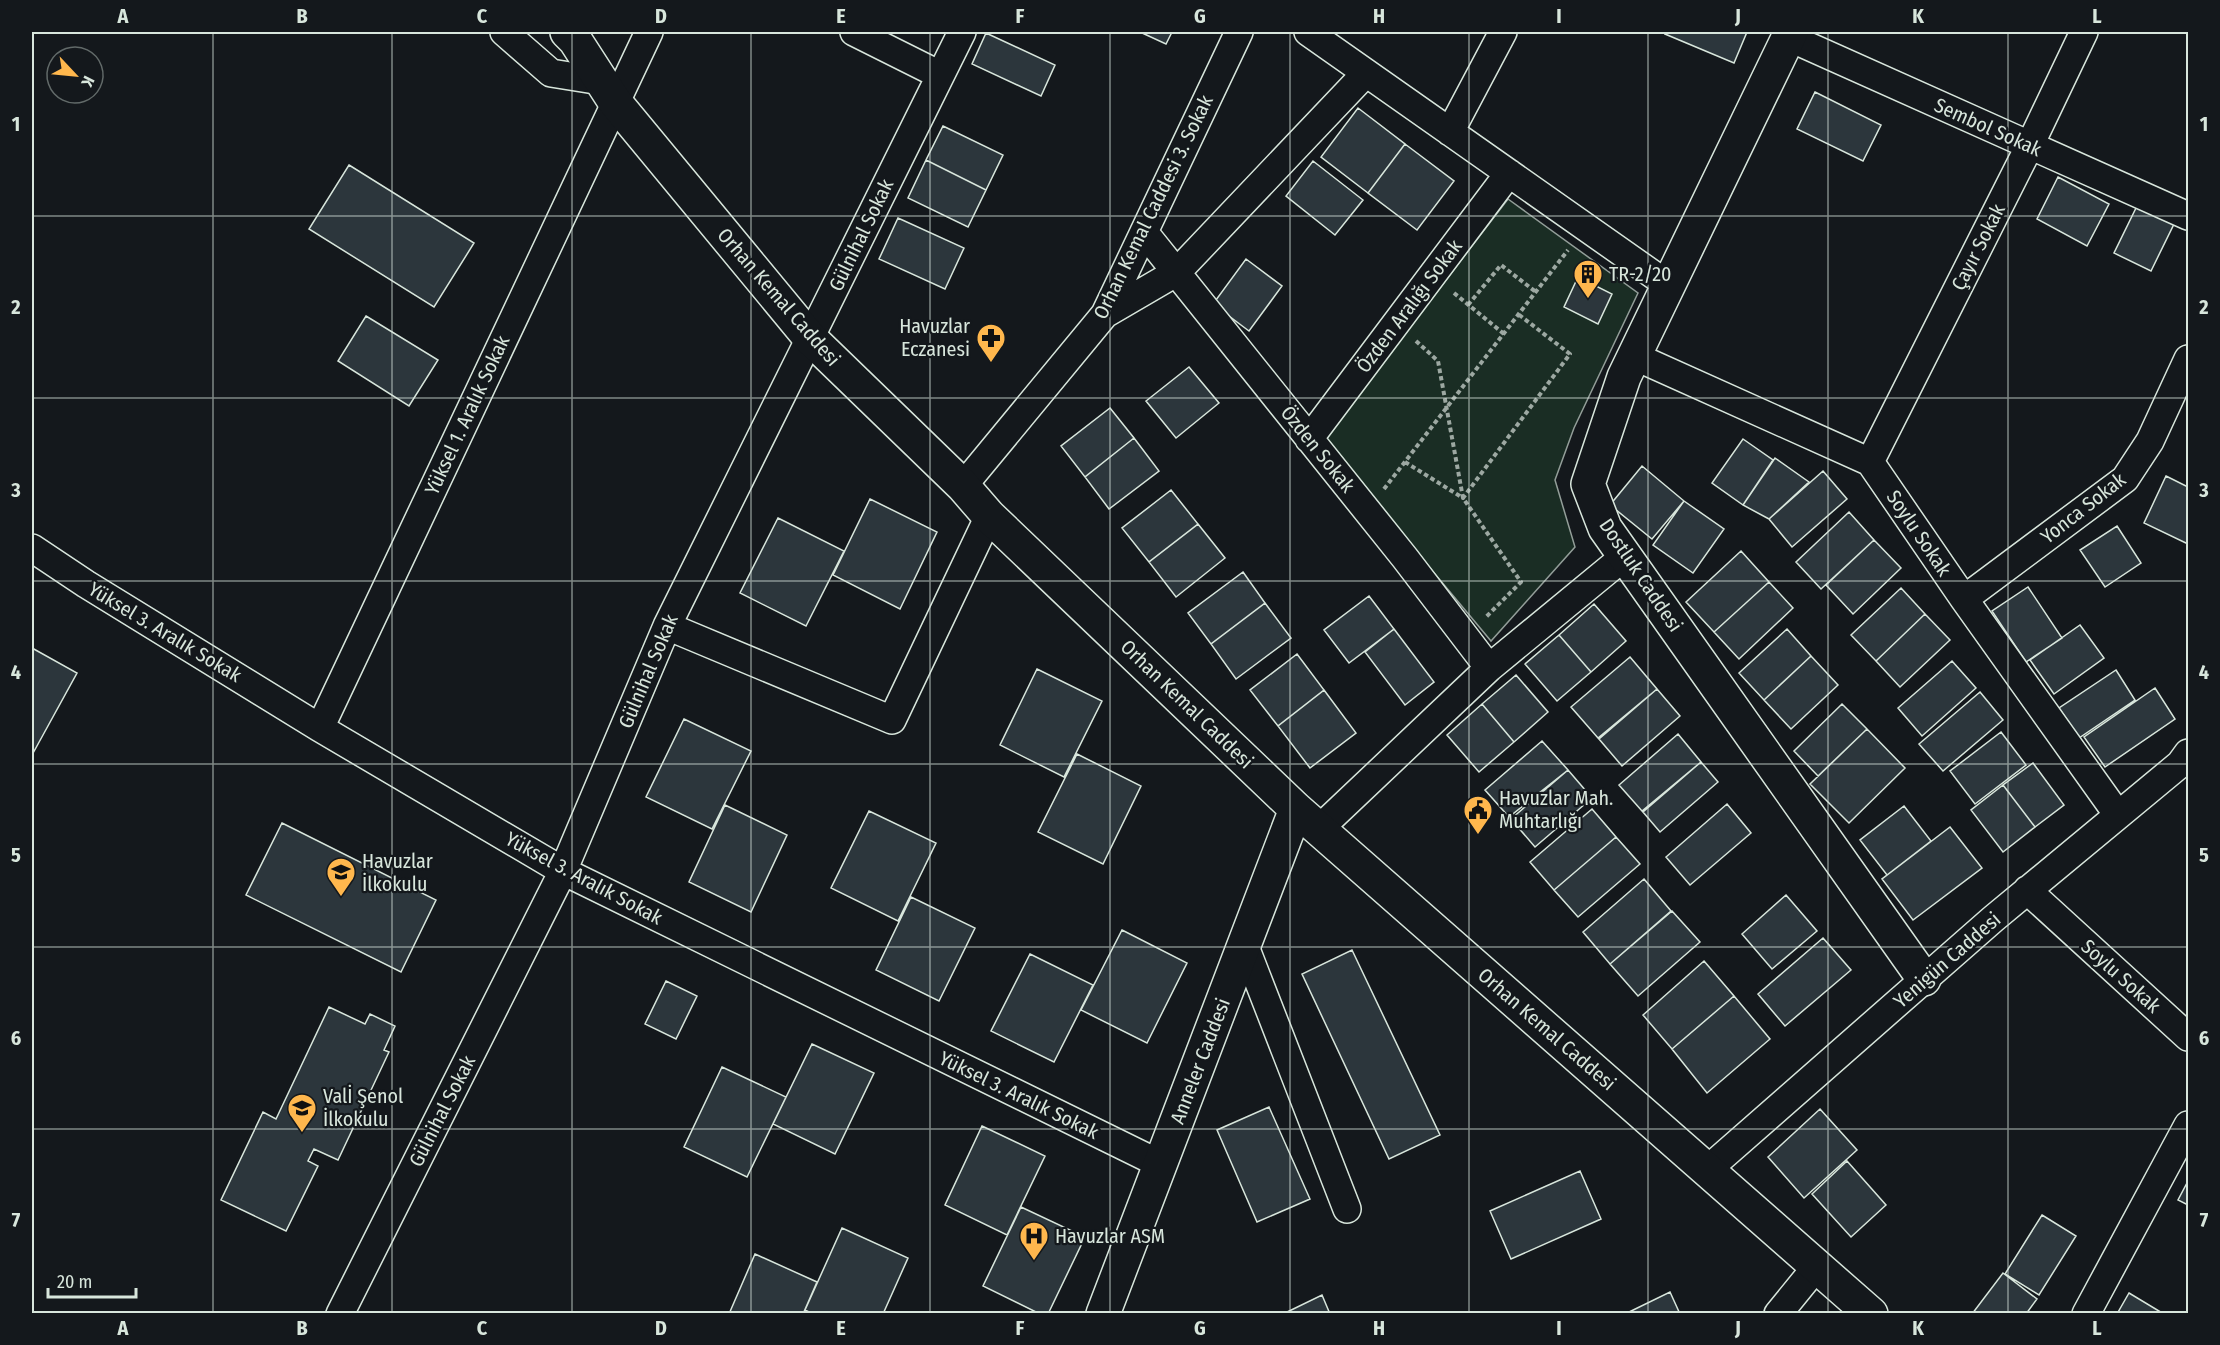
<svg xmlns="http://www.w3.org/2000/svg" width="2220" height="1345" font-family="'Fira Sans Condensed',sans-serif">
<rect width="100%" height="100%" fill="#14181c"/>
<path fill="#1a2d24" stroke="#939e99" stroke-width="1.5" d="M 1508,199 L 1638,293 L 1574,428 L 1555,480 L 1575,547 L 1491,641 L 1323,440 Z"/>
<path fill="#2c363c" stroke="#d8e6dc" stroke-width="1.5" d="M 1140,32 L 1172,32 L 1166,44 Z
M 1666,32 L 1747,32 L 1734,63 L 1665,34 Z
M 986,33 L 1055,65 L 1041,96 L 972,64 Z
M 1815,92 L 1881,125 L 1863,161 L 1797,129 Z
M 1358,108 L 1405,144 L 1368,193 L 1321,157 Z
M 943,126 L 1003,155 L 986,190 L 926,160 Z
M 1405,144 L 1454,181 L 1417,230 L 1368,193 Z
M 926,160 L 986,190 L 968,227 L 908,198 Z
M 1313,161 L 1363,200 L 1335,235 L 1286,196 Z
M 349,165 L 474,243 L 434,307 L 309,229 Z
M 2058,177 L 2109,204 L 2087,246 L 2037,219 Z
M 2137,206 L 2174,224 L 2151,271 L 2114,253 Z
M 898,218 L 964,248 L 945,289 L 879,259 Z
M 1246,259 L 1282,286 L 1249,331 L 1213,304 Z
M 1578,277 L 1612,294 L 1598,324 L 1564,307 Z
M 366,316 L 438,360 L 409,406 L 338,361 Z
M 1189,367 L 1219,403 L 1176,438 L 1146,401 Z
M 1110,408 L 1134,438 L 1085,477 L 1061,446 Z
M 1134,438 L 1159,471 L 1109,509 L 1085,477 Z
M 1743,439 L 1773,460 L 1743,505 L 1712,483 Z
M 1775,458 L 1809,482 L 1769,519 L 1743,505 Z
M 1642,466 L 1684,501 L 1652,539 L 1610,505 Z
M 1823,471 L 1847,499 L 1792,547 L 1769,519 Z
M 2166,476 L 2188,487 L 2188,544 L 2144,523 Z
M 1171,490 L 1198,524 L 1149,562 L 1122,528 Z
M 870,499 L 937,532 L 900,609 L 833,575 Z
M 1684,501 L 1724,529 L 1693,573 L 1653,545 Z
M 1849,512 L 1874,540 L 1821,589 L 1796,562 Z
M 778,518 L 844,551 L 806,626 L 740,593 Z
M 1198,524 L 1225,558 L 1176,597 L 1149,562 Z
M 2117,526 L 2141,563 L 2105,587 L 2080,550 Z
M 1874,540 L 1901,568 L 1853,614 L 1826,585 Z
M 1741,551 L 1769,582 L 1714,632 L 1686,602 Z
M 1243,572 L 1265,603 L 1211,644 L 1188,613 Z
M 1769,582 L 1793,608 L 1739,659 L 1714,632 Z
M 2028,587 L 2062,638 L 2026,662 L 1992,611 Z
M 1901,588 L 1925,614 L 1876,661 L 1851,635 Z
M 1369,596 L 1394,629 L 1349,663 L 1324,630 Z
M 1265,603 L 1291,638 L 1236,679 L 1211,644 Z
M 1594,604 L 1626,641 L 1591,672 L 1559,635 Z
M 1925,614 L 1950,640 L 1900,687 L 1876,661 Z
M 2080,625 L 2104,658 L 2054,694 L 2030,660 Z
M 1394,629 L 1434,682 L 1405,705 L 1365,652 Z
M 1787,629 L 1811,656 L 1764,700 L 1739,673 Z
M 1559,635 L 1591,672 L 1557,701 L 1525,664 Z
M 32,648 L 77,673 L 32,755 Z
M 1297,654 L 1324,690 L 1278,726 L 1250,690 Z
M 1811,656 L 1838,685 L 1791,729 L 1764,700 Z
M 1630,657 L 1657,689 L 1598,738 L 1571,707 Z
M 1952,661 L 1976,688 L 1922,736 L 1898,708 Z
M 1037,669 L 1102,701 L 1064,777 L 1000,745 Z
M 2116,670 L 2135,700 L 2079,738 L 2059,708 Z
M 1516,675 L 1548,712 L 1514,742 L 1482,704 Z
M 2155,688 L 2175,719 L 2105,767 L 2084,737 Z
M 1657,689 L 1680,716 L 1622,766 L 1599,739 Z
M 1324,690 L 1356,733 L 1310,768 L 1278,726 Z
M 1980,692 L 2003,720 L 1943,771 L 1919,744 Z
M 1482,704 L 1514,742 L 1479,772 L 1447,735 Z
M 1842,704 L 1867,729 L 1818,776 L 1794,751 Z
M 684,719 L 751,751 L 712,829 L 646,797 Z
M 1867,729 L 1905,768 L 1849,823 L 1810,784 Z
M 2001,732 L 2026,765 L 1975,804 L 1950,771 Z
M 1678,734 L 1701,762 L 1642,811 L 1619,785 Z
M 1542,741 L 1568,770 L 1509,817 L 1485,790 Z
M 1077,754 L 1141,786 L 1103,864 L 1038,832 Z
M 1701,762 L 1718,782 L 1660,832 L 1643,812 Z
M 2033,763 L 2064,805 L 2035,827 L 2003,785 Z
M 1568,770 L 1592,798 L 1535,847 L 1511,819 Z
M 2003,785 L 2035,827 L 2003,852 L 1971,810 Z
M 1727,804 L 1751,833 L 1690,885 L 1666,857 Z
M 725,805 L 787,835 L 751,912 L 689,882 Z
M 1904,806 L 1931,841 L 1887,875 L 1860,840 Z
M 1592,809 L 1616,837 L 1554,890 L 1530,862 Z
M 869,811 L 936,843 L 898,921 L 831,888 Z
M 282,823 L 436,900 L 401,972 L 246,895 Z
M 1950,827 L 1982,868 L 1913,920 L 1882,879 Z
M 1616,837 L 1640,864 L 1578,917 L 1554,890 Z
M 1644,879 L 1671,911 L 1610,964 L 1583,932 Z
M 1786,895 L 1817,931 L 1772,969 L 1742,934 Z
M 911,897 L 975,928 L 939,1001 L 876,970 Z
M 1672,911 L 1700,942 L 1638,996 L 1610,964 Z
M 1122,930 L 1187,963 L 1147,1043 L 1081,1010 Z
M 1823,938 L 1851,970 L 1785,1026 L 1758,994 Z
M 1352,950 L 1440,1135 L 1389,1159 L 1302,974 Z
M 1030,954 L 1093,985 L 1054,1062 L 991,1031 Z
M 1704,961 L 1734,996 L 1672,1049 L 1643,1015 Z
M 666,981 L 697,996 L 676,1039 L 645,1024 Z
M 1734,996 L 1770,1039 L 1707,1093 L 1672,1049 Z
M 329,1007 L 365,1024 L 370,1014 L 395,1026 L 384,1050 L 389,1052 L 338,1160 L 314,1149 L 308,1161 L 318,1166 L 286,1231 L 221,1200 L 263,1112 L 276,1119 Z
M 812,1044 L 874,1073 L 835,1154 L 773,1124 Z
M 722,1067 L 786,1097 L 747,1177 L 684,1147 Z
M 1269,1107 L 1310,1199 L 1257,1222 L 1217,1130 Z
M 1820,1109 L 1857,1150 L 1804,1198 L 1768,1157 Z
M 982,1126 L 1045,1156 L 1007,1235 L 945,1205 Z
M 1847,1161 L 1886,1205 L 1851,1237 L 1812,1194 Z
M 1580,1171 L 1601,1219 L 1511,1259 L 1490,1211 Z
M 2188,1181 L 2188,1205 L 2178,1200 Z
M 1021,1207 L 1085,1237 L 1048,1314 L 1040,1314 L 983,1286 Z
M 2042,1215 L 2076,1236 L 2039,1295 L 2005,1274 Z
M 842,1228 L 908,1258 L 883,1314 L 813,1314 L 805,1310 Z
M 755,1254 L 817,1282 L 803,1314 L 729,1314 Z
M 2003,1273 L 2037,1299 L 2026,1314 L 1972,1314 Z
M 1670,1292 L 1680,1314 L 1625,1314 Z
M 2129,1293 L 2164,1314 L 2117,1314 Z
M 1322,1295 L 1330,1314 L 1283,1314 Z"/>
<g fill="none" stroke-linecap="round" stroke-linejoin="round">
<g stroke="#d8e6dc" stroke-width="30">
<path id="street" d="M 504,32 L 551,73 L 601,81
M 854,32 L 940,75
M 1308,32 L 1668,285
M 1788,37 L 2188,216
M 1450,132 L 1503,32
M 1144,232 L 1405,558 L 1489,668
M 1105,314 L 1177,272 L 1366,73
M 1634,356 L 1870,462 L 1964,599 L 2118,815
M 1309,439 L 1509,173
M 1870,462 L 2030,145 L 2084,32
M 963,486 L 1105,314 L 1239,32
M 32,548 L 86,584 L 320,728 L 563,871 L 1160,1164
M 1964,599 L 2125,479 L 2150,441 L 2188,359
M 667,626 L 892,720 L 989,516
M 320,728 L 649,32
M 1319,829 L 1489,668 L 1625,556
M 2027,890 L 2188,1037
M 1244,944 L 1347,1209
M 1707,1170 L 1993,919 L 2180,764 L 2188,753
M 340,1314 L 563,871 L 667,626 L 962,32
M 1778,1314 L 1817,1266
M 2086,1314 L 2188,1125"/>
</g>
<g stroke="#d8e6dc" stroke-width="36">
<path id="secondary" d="M 567,32 L 575,40 L 615,102 L 810,338 L 963,486 L 989,516 L 1296,809 L 1871,1314
M 1791,32 L 1624,377 L 1588,484 L 1605,528 L 1924,979
M 1103,1314 L 1296,809"/>
</g>
<path stroke="#9da8a2" stroke-width="4" stroke-dasharray="4.5 3" stroke-linecap="butt" d="M 1454,293 L 1504,334
M 1468,305 L 1501,265 L 1536,292
M 1416,341 L 1438,361 L 1463,498 L 1521,582 L 1485,618
M 1405,462 L 1463,498 L 1570,354 L 1518,314
M 1384,489 L 1568,250"/>
<use href="#street" stroke="#14181c" stroke-width="27"/>
<use href="#secondary" stroke="#14181c" stroke-width="33"/>
</g>
<path fill="none" stroke="#d8e6dc" stroke-width="1.5" stroke-opacity="0.55" d="M 213,32 L 213,1314M 392,32 L 392,1314M 572,32 L 572,1314M 751,32 L 751,1314M 930,32 L 930,1314M 1110,32 L 1110,1314M 1290,32 L 1290,1314M 1469,32 L 1469,1314M 1648,32 L 1648,1314M 1828,32 L 1828,1314M 2008,32 L 2008,1314M 32,216 L 2188,216M 32,398 L 2188,398M 32,581 L 2188,581M 32,764 L 2188,764M 32,947 L 2188,947M 32,1129 L 2188,1129"/>
<defs>
<g id="building-pin" transform="scale(1.5)"><path d="M0 17L-7.5 6A9.5 9.5 0 1 1 7.5 6Z" fill="#ffb74d" stroke="#14181c"/><path d="M-4-6H4V6H1V3H-1V6H-4ZM-2.5-4.3h1.7v1.8h-1.7ZM.8-4.3h1.7v1.8H.8ZM-2.5-1h1.7V.8h-1.7ZM.8-1h1.7V.8H.8Z" fill="#111"/></g>
<g id="pharmacy-pin" transform="scale(1.5)"><path d="M0 17L-7.5 6A9.5 9.5 0 1 1 7.5 6Z" fill="#ffb74d" stroke="#14181c"/><path d="M-2-6h4v4h4v4h-4v4h-4v-4h-4v-4h4Z" fill="#111"/></g>
<g id="civic-pin" transform="scale(1.5)"><path d="M0 17L-7.5 6A9.5 9.5 0 1 1 7.5 6Z" fill="#ffb74d" stroke="#14181c"/><path d="M-.6-6.5H3V-4.5H.6V-3L4-1V1h2V6H-6V1h2V-1L-.6-3ZM-1.2 2.5V6h2.4V2.5Z" fill="#111"/></g>
<g id="school-pin" transform="scale(1.5)"><path d="M0 17L-7.5 6A9.5 9.5 0 1 1 7.5 6Z" fill="#ffb74d" stroke="#14181c"/><path d="M0-5L7-2L0 1L-7-2ZM-4 1L0 2.5L4 1V4Q0 6-4 4Z" fill="#111"/></g>
<g id="hospital-pin" transform="scale(1.5)"><path d="M0 17L-7.5 6A9.5 9.5 0 1 1 7.5 6Z" fill="#ffb74d" stroke="#14181c"/><path d="M-5-5h3v3.5h4V-5h3V5h-3V1.5h-4V5h-3Z" fill="#111"/></g>
</defs>
<g fill-rule="evenodd">
<use href="#building-pin" x="1588" y="274"/>
<use href="#pharmacy-pin" x="991" y="338"/>
<use href="#civic-pin" x="1478" y="810"/>
<use href="#school-pin" x="341" y="872"/>
<use href="#school-pin" x="302" y="1108"/>
<use href="#hospital-pin" x="1034" y="1236"/>
</g>
<g text-anchor="middle" stroke-width="4.5" stroke-linejoin="round" paint-order="stroke">
<g font-size="20" fill="#d8e6dc" stroke="#14181c">
<text transform="translate(1988 127) rotate(24)" y="7">Sembol Sokak</text>
<text transform="translate(1153 207) rotate(-64)" y="7">Orhan Kemal Caddesi 3. Sokak</text>
<text transform="translate(861 235) rotate(-64)" y="7">Gülnihal Sokak</text>
<text transform="translate(1978 247) rotate(-63)" y="7">Çayır Sokak</text>
<text transform="translate(779 297) rotate(49)" y="7">Orhan Kemal Caddesi</text>
<text transform="translate(1409 306) rotate(-53)" y="7">Özden Aralığı Sokak</text>
<text transform="translate(467 415) rotate(-65)" y="7">Yüksel 1. Aralık Sokak</text>
<text transform="translate(1318 449) rotate(51)" y="7">Özden Sokak</text>
<text transform="translate(2083 508) rotate(-38)" y="7">Yonca Sokak</text>
<text transform="translate(1919 533) rotate(56)" y="7">Soylu Sokak</text>
<text transform="translate(1641 575) rotate(56)" y="7">Dostluk Caddesi</text>
<text transform="translate(165 632) rotate(31)" y="7">Yüksel 3. Aralık Sokak</text>
<text transform="translate(648 671) rotate(-67)" y="7">Gülnihal Sokak</text>
<text transform="translate(1187 704) rotate(44)" y="7">Orhan Kemal Caddesi</text>
<text transform="translate(584 878) rotate(28)" y="7">Yüksel 3. Aralık Sokak</text>
<text transform="translate(1947 960) rotate(-41)" y="7">Yenigün Caddesi</text>
<text transform="translate(2121 976) rotate(42)" y="7">Soylu Sokak</text>
<text transform="translate(1547 1029) rotate(41)" y="7">Orhan Kemal Caddesi</text>
<text transform="translate(1200 1061) rotate(-69)" y="7">Anneler Caddesi</text>
<text transform="translate(1019 1095) rotate(26)" y="7">Yüksel 3. Aralık Sokak</text>
<text transform="translate(442 1111) rotate(-63)" y="7">Gülnihal Sokak</text>
</g>
<g font-size="20" fill="#d8e6dc" stroke="#14181c" text-anchor="start">
<text x="1609" y="281">TR-2/20</text>
<text x="970" y="333" text-anchor="end">Havuzlar<tspan x="970" dy="23">Eczanesi</tspan></text>
<text x="1499" y="805">Havuzlar Mah.<tspan x="1499" dy="23">Muhtarlığı</tspan></text>
<text x="362" y="868">Havuzlar<tspan x="362" dy="23">İlkokulu</tspan></text>
<text x="323" y="1103">Valİ Şenol<tspan x="323" dy="23">İlkokulu</tspan></text>
<text x="1055" y="1243">Havuzlar ASM</text>
</g>
</g>
<rect width="2220" height="1345" fill="none" stroke="#14181c" stroke-width="66"/>
<g transform="translate(75 75) rotate(116)"><circle r="28" fill="#14181c" stroke="#626a69" stroke-width="1.5"/>
<path d="M0-4.5L10 22L0 15L-10 22Z" fill="#ffb74d"/>
<text y="-9" font-size="16" font-weight="bold" text-anchor="middle" fill="#d8e6dc">K</text>
</g>
<path d="M48 1288v9h88v-9" fill="none" stroke="#d8e6dc" stroke-width="3"/>
<text x="57" y="1288" font-size="18" fill="#d8e6dc" stroke="#14181c" stroke-width="4.5" paint-order="stroke">20 m</text>
<rect x="33" y="33" width="2154" height="1279" fill="none" stroke="#d8e6dc" stroke-width="2"/>
<g font-size="20" text-anchor="middle" font-weight="bold" fill="#d8e6dc">
<text x="123" y="23">A</text>
<text x="302" y="23">B</text>
<text x="482" y="23">C</text>
<text x="661" y="23">D</text>
<text x="841" y="23">E</text>
<text x="1020" y="23">F</text>
<text x="1200" y="23">G</text>
<text x="1379" y="23">H</text>
<text x="1559" y="23">I</text>
<text x="1738" y="23">J</text>
<text x="1918" y="23">K</text>
<text x="2097" y="23">L</text>
<text x="16" y="131">1</text>
<text x="2204" y="131">1</text>
<text x="16" y="314">2</text>
<text x="2204" y="314">2</text>
<text x="16" y="497">3</text>
<text x="2204" y="497">3</text>
<text x="16" y="679">4</text>
<text x="2204" y="679">4</text>
<text x="16" y="862">5</text>
<text x="2204" y="862">5</text>
<text x="16" y="1045">6</text>
<text x="2204" y="1045">6</text>
<text x="16" y="1227">7</text>
<text x="2204" y="1227">7</text>
<text x="123" y="1335">A</text>
<text x="302" y="1335">B</text>
<text x="482" y="1335">C</text>
<text x="661" y="1335">D</text>
<text x="841" y="1335">E</text>
<text x="1020" y="1335">F</text>
<text x="1200" y="1335">G</text>
<text x="1379" y="1335">H</text>
<text x="1559" y="1335">I</text>
<text x="1738" y="1335">J</text>
<text x="1918" y="1335">K</text>
<text x="2097" y="1335">L</text>
</g>
</svg>
